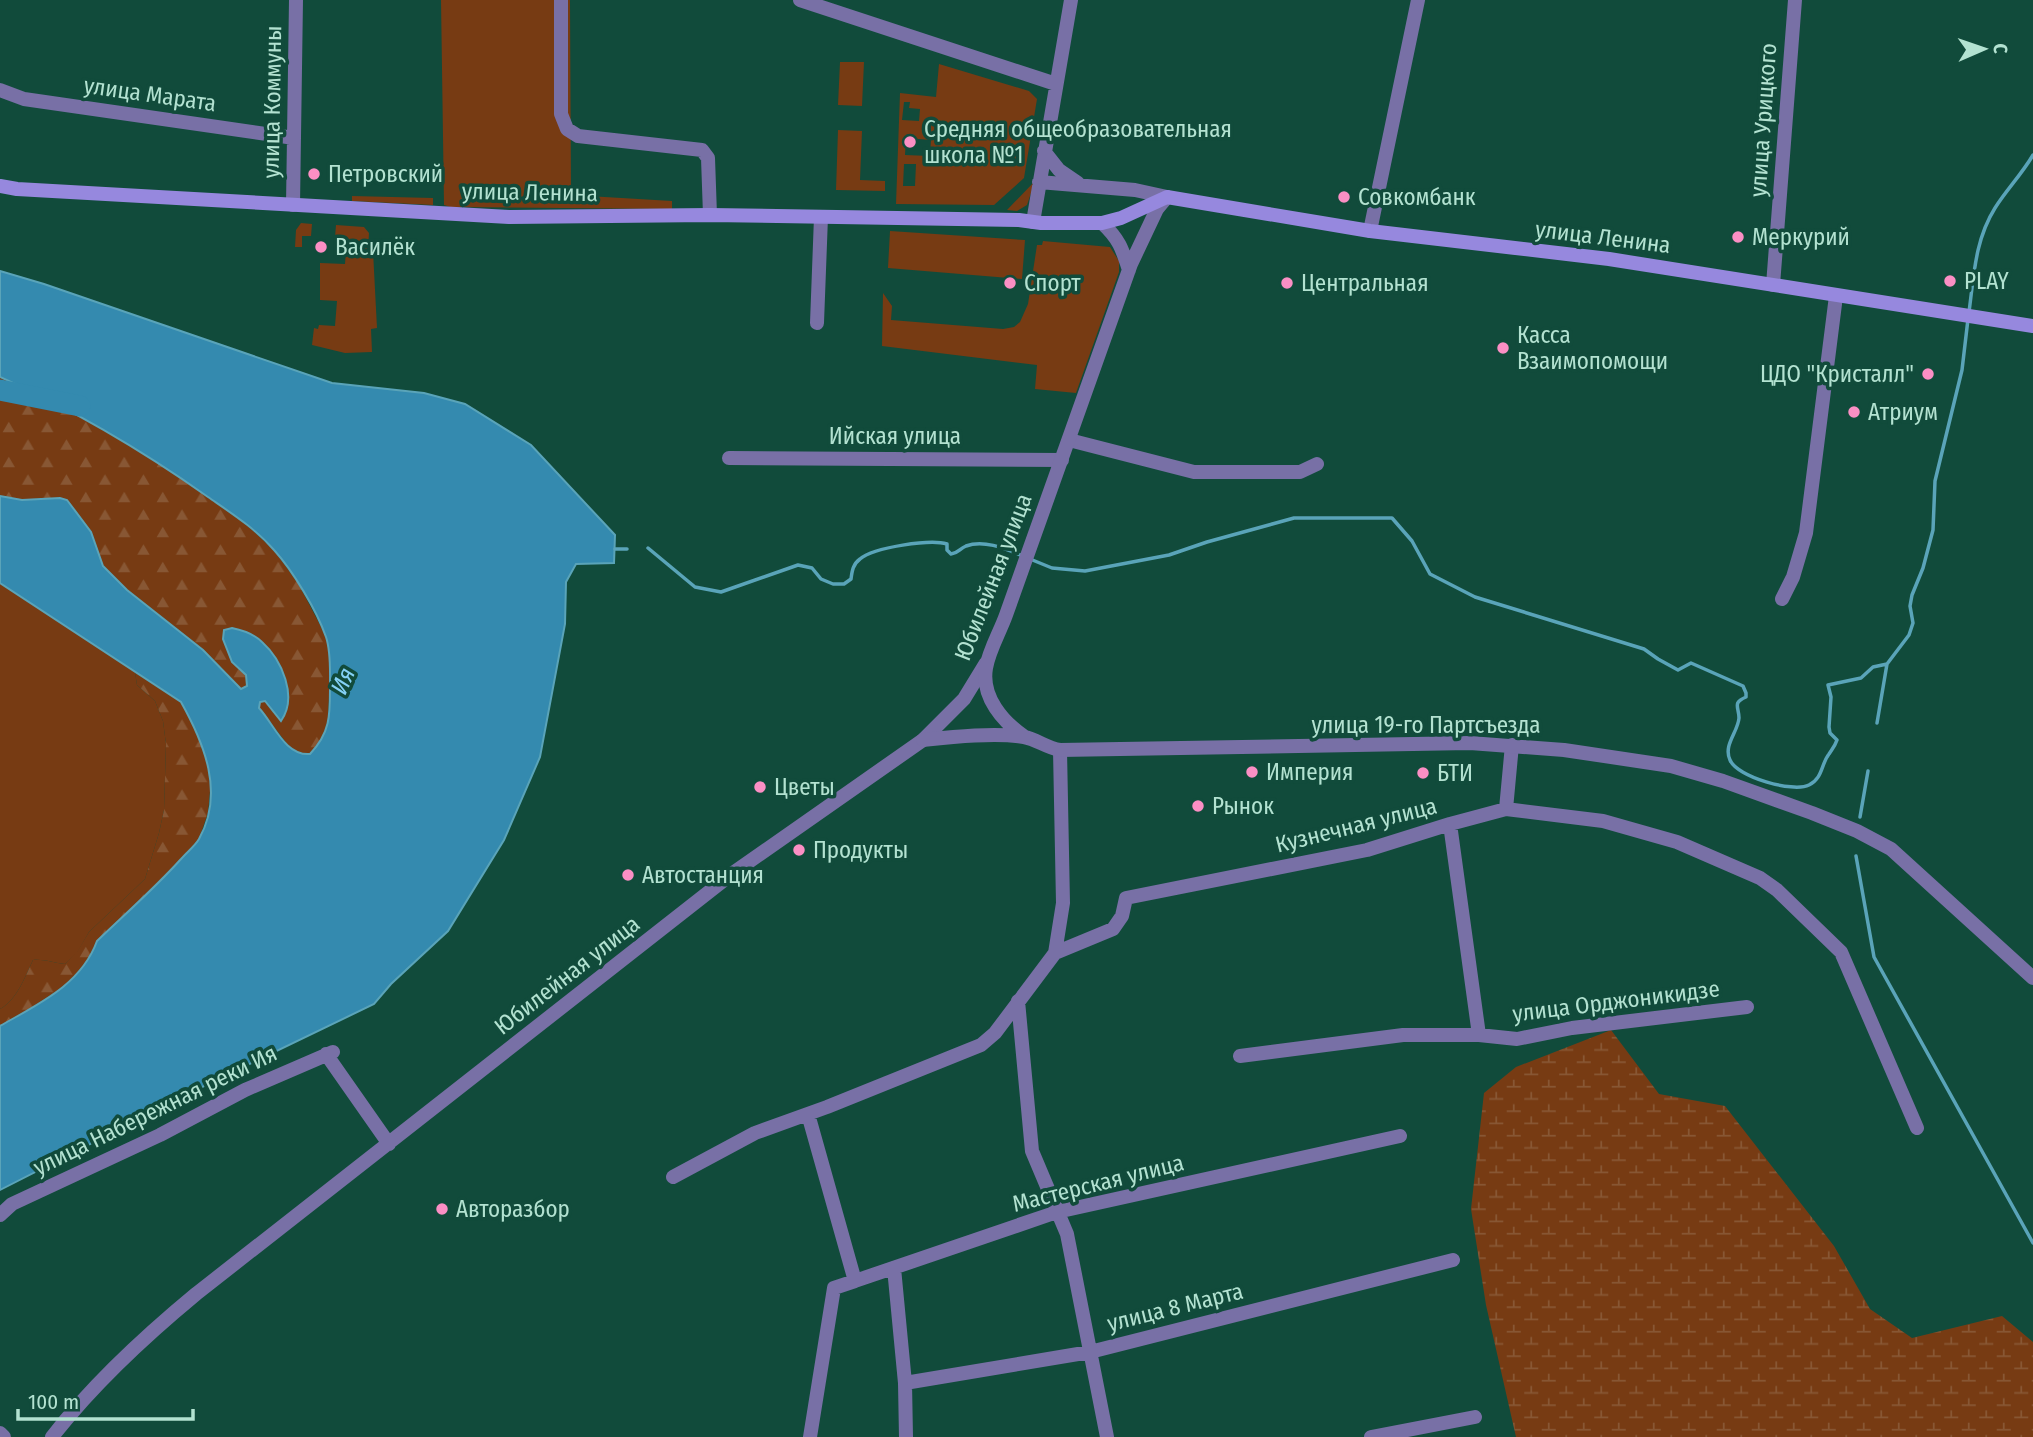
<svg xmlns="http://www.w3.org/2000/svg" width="2033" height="1437" font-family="'Fira Sans Condensed',sans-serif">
<defs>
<pattern id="forest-firs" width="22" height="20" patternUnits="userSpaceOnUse" patternTransform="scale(1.75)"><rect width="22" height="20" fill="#773b13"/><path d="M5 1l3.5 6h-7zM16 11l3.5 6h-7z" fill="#885734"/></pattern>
<pattern id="wetland-marsh" width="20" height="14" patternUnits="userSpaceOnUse" patternTransform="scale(1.75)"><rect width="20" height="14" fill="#773b13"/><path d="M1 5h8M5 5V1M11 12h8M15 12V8" fill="none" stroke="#885734"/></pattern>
</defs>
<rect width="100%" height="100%" fill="#114b3b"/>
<path fill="#773b13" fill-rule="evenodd" d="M 441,0 L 570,0 L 571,195 L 672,201 L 672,209 L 450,207 L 444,205 Z
M 840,62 L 864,62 L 862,106 L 838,105 Z
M 939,64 L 1029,91 L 1037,99 L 1024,178 L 994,205 L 896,204 L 900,93 L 936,97 ZM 904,102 L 910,102 L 909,108 L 920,109 L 919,121 L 902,120 ZM 906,138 L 931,140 L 930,156 L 905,155 ZM 904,164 L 916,164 L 915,186 L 903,186 Z
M 838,130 L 862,131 L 860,180 L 885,181 L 885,191 L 836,190 Z
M 1035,181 L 1027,205 L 1017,211 L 1007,210 Z
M 352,196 L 433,198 L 433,205 L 352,201 Z
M 301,223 L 312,224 L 311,236 L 302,236 L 302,247 L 295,247 L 296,230 Z
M 336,225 L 364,227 L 369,233 L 368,250 L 373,251 L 377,328 L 371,329 L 372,352 L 345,353 L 312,345 L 314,328 L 318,329 L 319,325 L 335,326 L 337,301 L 320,300 L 320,263 L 345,264 L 346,250 L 342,249 L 343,238 L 335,237 Z
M 890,231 L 1025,240 L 1022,279 L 888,268 Z
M 1043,241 L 1110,247 L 1119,261 L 1119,272 L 1076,393 L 1035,389 L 1037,365 L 882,346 L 883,293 L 892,306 L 891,320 L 1003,329 L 1014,327 L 1020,322 L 1028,304 L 1037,245 L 1042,245 Z
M 0,583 L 135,672 L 137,685 L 155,701 L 163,721 L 166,744 L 164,810 L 159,833 L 145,879 L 89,932 L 77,953 L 65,964 C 54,963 44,959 33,960 C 25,977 17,1000 0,1009 Z"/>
<path fill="url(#forest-firs)" d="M 0,377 L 61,405 L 141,451 L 245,523 L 274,550 L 298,583 L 327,638 L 330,663 L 328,726 L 321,742 L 310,754 L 296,753 L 291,749 L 259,708 L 260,701 L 265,701 L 282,721 L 289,692 L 238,669 L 246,675 L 247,687 L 241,689 L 203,650 L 127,590 L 103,566 L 91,532 L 67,500 L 60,498 L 22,500 L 0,496 Z
M 135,672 L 181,702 L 196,729 L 206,755 L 211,780 L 208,813 L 199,839 L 169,873 L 97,941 C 81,985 38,1004 0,1026 L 0,1009 C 17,1000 25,977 33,960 C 44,959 54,963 65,964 L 77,952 L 89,932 L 145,879 L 159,833 L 164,810 L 166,744 L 163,721 L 155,701 L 137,685 Z"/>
<path fill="url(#wetland-marsh)" d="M 1611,1030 L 1659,1094 L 1725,1106 L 1834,1246 L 1870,1309 L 1912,1338 L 2002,1316 L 2033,1342 L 2033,1437 L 1516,1437 L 1486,1305 L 1471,1209 L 1484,1093 L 1516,1067 Z"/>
<path fill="#348aaf" stroke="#5aa4b9" stroke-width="2" d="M 0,271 L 44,284 L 332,383 L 424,393 L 465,404 L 531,445 L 615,535 L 614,563 L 576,564 L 566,582 L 565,624 L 540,757 L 504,840 L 448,931 L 391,984 L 374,1004 L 210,1083 L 0,1190 L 0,1026 C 38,1004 81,985 97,941 C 125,914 155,888 181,859 C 187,852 195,846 199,839 C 225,793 204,743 181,702 L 0,583 L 0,496 L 22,500 L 60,498 L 67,500 L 91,532 L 103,566 L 127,590 L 203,650 L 241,689 L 247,686 L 246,675 L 232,662 L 223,639 L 224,630 L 232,628 C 242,630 254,634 262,642 C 282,660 298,697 281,721 L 265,701 L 260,702 L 259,708 C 274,724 285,756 310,754 C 331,732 330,714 330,685 C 330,670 331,652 326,637 C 317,611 293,571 274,550 C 256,529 231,513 208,497 C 140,449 76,411 0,377 Z"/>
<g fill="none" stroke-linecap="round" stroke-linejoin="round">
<path stroke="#5aa4b9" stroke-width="3.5" d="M 1969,312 C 1974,275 1975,240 1995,208 C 2007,189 2022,174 2033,155
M 648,548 L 695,587 L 721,592 L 798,565 L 812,568 L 821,579 L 833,584 L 844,584 L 851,579 C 852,571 853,564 860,559 C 874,547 931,539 947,544 L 947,550 L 951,554 C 959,553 959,549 966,546 C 984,539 1006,549 1023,556
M 615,549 L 627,549
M 1030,559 L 1052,568 L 1085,571 L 1169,555 L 1207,542 L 1294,518 L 1392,518 L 1412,541 L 1430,574 L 1475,597 L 1644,649 L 1658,659 L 1678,670 L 1691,663 L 1743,686 L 1746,693 L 1746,697 C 1732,703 1739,707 1739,718 C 1738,732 1723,745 1730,760 C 1737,777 1793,793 1809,785 C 1823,778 1821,764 1829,754 C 1833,748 1835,746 1837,740 L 1830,733 L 1829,727 L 1831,697 L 1828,685 L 1861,678 L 1873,667 L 1887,664 L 1909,635 L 1913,623 L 1910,606 L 1912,595 L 1923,568 L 1933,530 L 1935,481 L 1962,370 L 1968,319
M 1877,723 L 1887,664
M 1860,817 L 1868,771
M 1856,856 L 1874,957 L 2033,1243"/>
<path stroke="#348aaf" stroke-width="21" d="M 0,390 L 80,406"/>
<path stroke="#7870a6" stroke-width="14" d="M 561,0 L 561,114 L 567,129 L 578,136 L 702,150 L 708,158 L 710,215
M 800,0 L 1056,84
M 0,90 L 24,99 L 294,138
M 1044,151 L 1059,170 L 1078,183
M 1039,182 L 1135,190 L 1167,197
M 293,205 L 296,0
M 1033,222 L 1071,0
M 1370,231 L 1418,0
M 1773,285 L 1795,0
M 817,323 L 821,217
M 1069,440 L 1194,472 L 1300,472 L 1317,464
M 729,458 L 1062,460
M 1782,599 L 1793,577 L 1806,533 L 1836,296
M 1506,809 L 1512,745
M 1450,824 L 1479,1035
M 1055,953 L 1113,929 L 1122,916 L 1126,898 L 1367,850 L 1450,824 L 1506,809 L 1603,821 L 1677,842 L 1760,878 L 1777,890 L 1841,952 L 1917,1128
M 1018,1001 L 1032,1151 L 1067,1234 L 1107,1437
M 326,1054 L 389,1144
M 1240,1056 L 1403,1035 L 1479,1035 L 1517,1039 L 1572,1028 L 1747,1007
M 808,1114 L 855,1281 L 834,1288 L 810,1437
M 673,1177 L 755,1133 L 827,1107 L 981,1045 L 995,1033 L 1055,953 L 1063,903 L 1060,750
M 0,1215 L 12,1204 L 160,1135 L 245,1090 L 333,1052
M 894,1268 L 905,1383 L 906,1437
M 855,1281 L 1057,1212 L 1400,1136
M 905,1383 L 1090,1352 L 1453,1260
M 0,1433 L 4,1437
M 52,1437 C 94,1383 144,1337 196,1294 L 733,873 L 923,740 L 964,699 L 986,663
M 1371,1437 L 1475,1417"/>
<path stroke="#7870a6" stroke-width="14" d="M 1102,223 C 1119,239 1122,248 1129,270
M 1025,737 C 1003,722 981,697 986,668 C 989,650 1000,632 1006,615 L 1131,264 L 1157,209 L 1167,197
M 923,740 C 951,737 996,732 1024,737 C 1036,739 1047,748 1060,750 L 1470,743 L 1564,750 L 1671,766 L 1723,781 L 1812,813 L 1857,831 L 1891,849 L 2033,978"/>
<path stroke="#9688de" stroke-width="14" d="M 0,186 L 17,189 L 509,217 L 710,215 L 1019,220 L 1041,223 L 1102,223 L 1121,218 L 1167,197 L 1370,231 L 1609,259 L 2033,326"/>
</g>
<g fill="#fb8fc4" stroke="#114b3b" stroke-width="2.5">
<circle cx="910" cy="142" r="7"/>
<circle cx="314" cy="174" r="7"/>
<circle cx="1344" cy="197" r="7"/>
<circle cx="1738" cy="237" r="7"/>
<circle cx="321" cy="247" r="7"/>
<circle cx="1950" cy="281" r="7"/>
<circle cx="1010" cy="283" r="7"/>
<circle cx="1287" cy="283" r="7"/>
<circle cx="1503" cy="348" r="7"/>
<circle cx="1928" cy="374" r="7"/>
<circle cx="1854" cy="412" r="7"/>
<circle cx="1252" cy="772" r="7"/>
<circle cx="1423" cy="773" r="7"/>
<circle cx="760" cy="787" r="7"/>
<circle cx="1198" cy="806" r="7"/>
<circle cx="799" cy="850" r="7"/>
<circle cx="628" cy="875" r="7"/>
<circle cx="442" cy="1209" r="7"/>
</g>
<g text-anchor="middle" stroke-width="7" stroke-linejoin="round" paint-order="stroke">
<g font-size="23" fill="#b3e2d1" stroke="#114b3b">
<text transform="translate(150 94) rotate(8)" y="8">улица Марата</text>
<text transform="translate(272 102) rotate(-89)" y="8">улица Коммуны</text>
<text transform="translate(1763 120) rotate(-86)" y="8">улица Урицкого</text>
<text transform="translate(530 192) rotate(1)" y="8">улица Ленина</text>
<text transform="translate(1603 237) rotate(7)" y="8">улица Ленина</text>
<text x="895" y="444">Ийская улица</text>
<text transform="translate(993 577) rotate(-69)" y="8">Юбилейная улица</text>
<text x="1426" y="733">улица 19-го Партсъезда</text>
<text transform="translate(1356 825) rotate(-14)" y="8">Кузнечная улица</text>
<text transform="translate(567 975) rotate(-38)" y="8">Юбилейная улица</text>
<text transform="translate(1616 1001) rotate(-7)" y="8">улица Орджоникидзе</text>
<text transform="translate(155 1110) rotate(-26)" y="8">улица Набережная реки Ия</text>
<text transform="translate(1098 1183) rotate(-14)" y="8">Мастерская улица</text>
<text transform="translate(1175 1307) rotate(-14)" y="8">улица 8 Марта</text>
</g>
<g font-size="23" fill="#b3e2d1" stroke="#114b3b" text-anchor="start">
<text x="924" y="137">Средняя общеобразовательная<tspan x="924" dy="26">школа №1</tspan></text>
<text x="328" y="182">Петровский</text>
<text x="1358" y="205">Совкомбанк</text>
<text x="1752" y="245">Меркурий</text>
<text x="335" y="255">Василёк</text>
<text x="1964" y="289">PLAY</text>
<text x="1024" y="291">Спорт</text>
<text x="1301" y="291">Центральная</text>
<text x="1517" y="343">Касса<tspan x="1517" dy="26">Взаимопомощи</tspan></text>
<text x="1914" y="382" text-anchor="end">ЦДО "Кристалл"</text>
<text x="1868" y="420">Атриум</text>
<text x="1266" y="780">Империя</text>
<text x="1437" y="781">БТИ</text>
<text x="774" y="795">Цветы</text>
<text x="1212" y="814">Рынок</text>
<text x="813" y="858">Продукты</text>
<text x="642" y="883">Автостанция</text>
<text x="456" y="1217">Авторазбор</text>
</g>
<g font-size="24" font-style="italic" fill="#84d1f6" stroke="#114b3b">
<text transform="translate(343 681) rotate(-66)" y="8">Ия</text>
</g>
</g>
<g transform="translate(1984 49) rotate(88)" stroke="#114b3b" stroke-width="5" paint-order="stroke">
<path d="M0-5L12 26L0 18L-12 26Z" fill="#b3e2d1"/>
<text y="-10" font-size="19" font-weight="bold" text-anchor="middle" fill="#b3e2d1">С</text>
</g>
<path d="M18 1409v10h175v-10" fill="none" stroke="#b3e2d1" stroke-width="3.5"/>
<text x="28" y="1409" font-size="21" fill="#b3e2d1" stroke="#114b3b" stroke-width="5" paint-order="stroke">100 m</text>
</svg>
